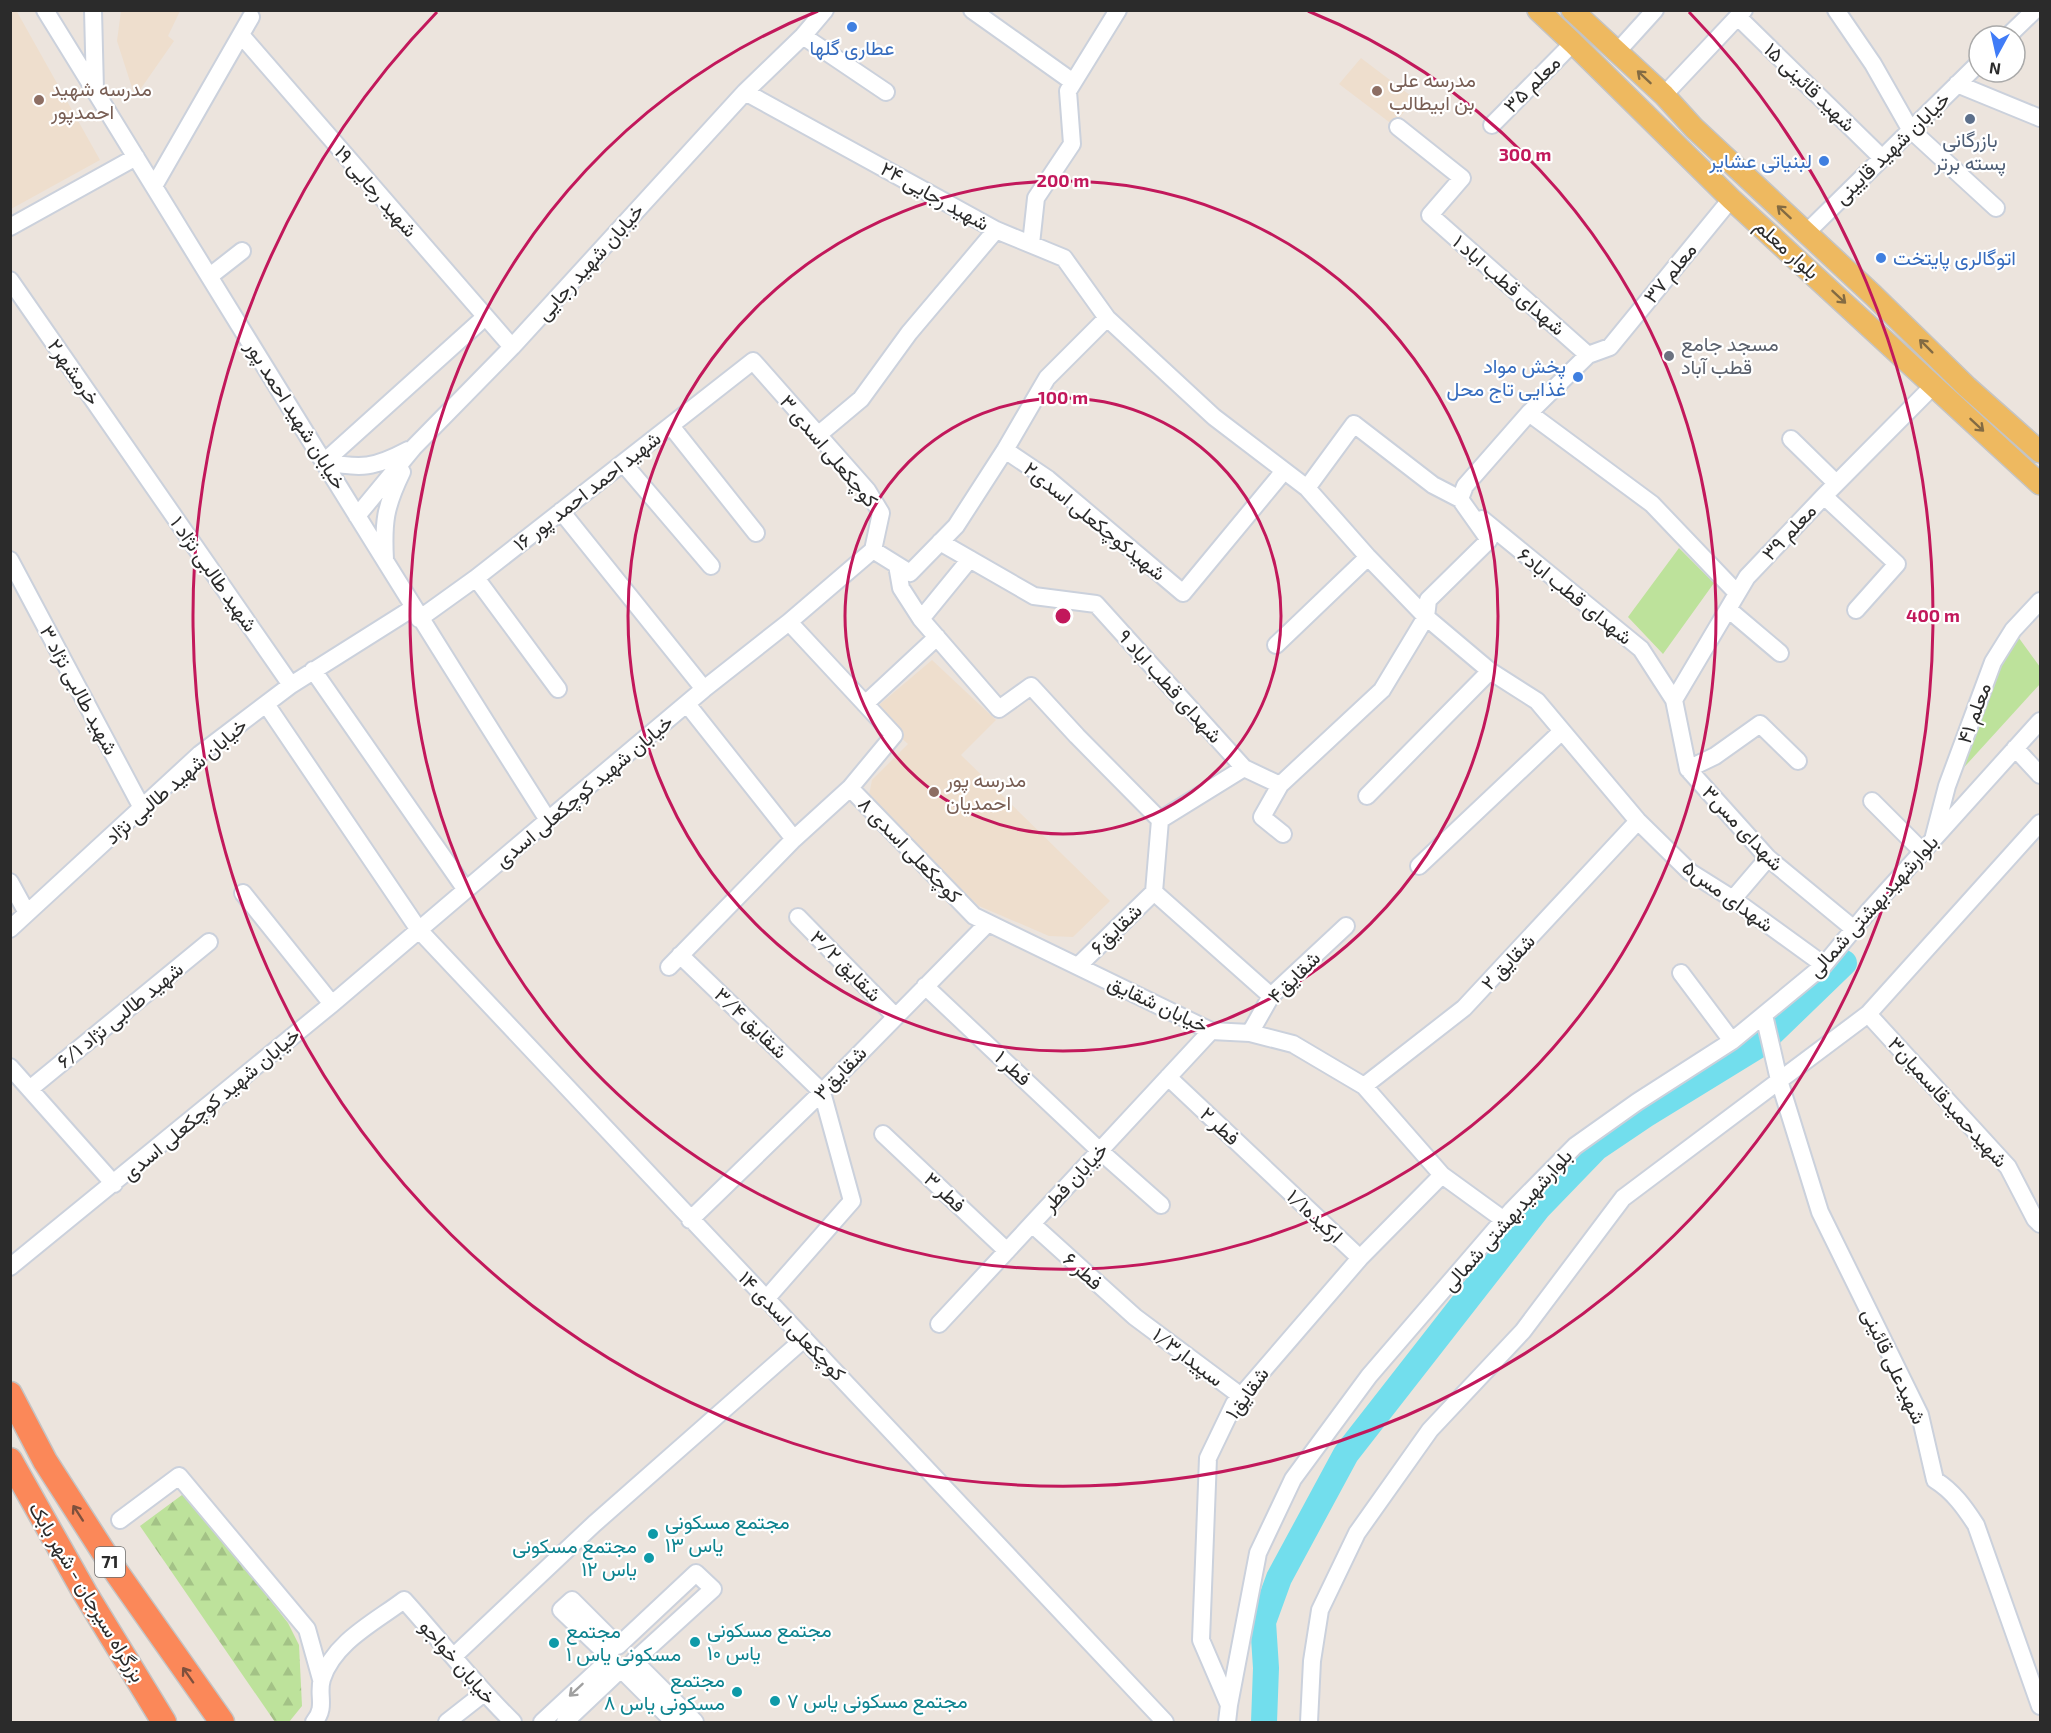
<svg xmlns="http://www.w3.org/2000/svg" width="2051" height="1733" font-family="'Exo 2',Vazirmatn,sans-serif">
<defs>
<pattern id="forest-firs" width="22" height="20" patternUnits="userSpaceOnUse" patternTransform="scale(1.5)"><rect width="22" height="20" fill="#bde29b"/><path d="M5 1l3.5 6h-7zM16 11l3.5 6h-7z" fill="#a3c286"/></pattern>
</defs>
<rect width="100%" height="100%" fill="#ece4dd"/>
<path fill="#eedecd" d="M 16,10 L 100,160 L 11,209 L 10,11 Z
M 121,11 L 180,11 L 168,36 L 174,41 L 135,97 L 117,41 Z
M 1361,58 L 1415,99 L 1393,125 L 1339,84 Z
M 932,660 L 996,720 L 961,755 L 1110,901 L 1073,937 L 1049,936 L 979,906 L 867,805 L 872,780 L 908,744 L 872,711 Z"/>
<path fill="url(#forest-firs)" d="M 186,1492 L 288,1623 L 299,1645 L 302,1706 L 289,1722 L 275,1722 L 140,1526 Z"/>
<path fill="#bde29b" d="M 1679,548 L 1714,583 L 1663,654 L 1628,617 Z
M 2008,623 L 2040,667 L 2040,684 L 1947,786 Z"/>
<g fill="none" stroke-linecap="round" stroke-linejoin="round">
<path stroke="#72deed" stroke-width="26" d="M 1264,1722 L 1266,1668 L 1263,1622 L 1279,1578 L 1346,1454 L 1538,1208 L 1596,1148 L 1645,1115 L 1759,1045 L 1844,963"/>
<g stroke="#cbd1dc" stroke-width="20">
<path id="minor" d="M 45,10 C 212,280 377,552 548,820
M 93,10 L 95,90
M 972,10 L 1073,82
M 1836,10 L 1873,64 L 1910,129 L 1996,208
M 1738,17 L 1881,157
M 241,35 L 512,347
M 803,36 L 886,92
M 2008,36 L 2035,10
M 1617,52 L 1655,10
M 1957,84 L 2040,118
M 745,92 L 996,230 L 1064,258 L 1107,318 L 1214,417 L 1307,488 L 1368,557 L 1426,617 L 1490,671 L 1537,701 L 1638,821 L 1690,872 L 1733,899 L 1824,965
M 1664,95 L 1744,10
M 1492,125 L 1573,43
M 1398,127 L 1462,178 L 1430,215 L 1588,355
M 154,186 L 251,17
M 10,227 L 136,157
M 1806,233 L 1979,63
M 1031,244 L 1036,198 L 1072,144 L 1068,91 L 1118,10
M 210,276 L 242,251
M 10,280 L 291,685
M 1529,413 L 1652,504 L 1737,593
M 671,426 L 756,533
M 818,435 L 861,399 L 909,333 L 996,230
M 1791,439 L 1836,483
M 1005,450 L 1048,479 L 1183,593 L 1284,471
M 324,462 L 485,317
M 324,462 C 362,469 374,468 408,450
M 623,463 L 711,566
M 1307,488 L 1354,424 L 1433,485 L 1460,499
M 1824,496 L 1897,564 L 1856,610
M 561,511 L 704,689
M 357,516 L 414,447 L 512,347 L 745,92 L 803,36 L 825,10
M 1482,519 L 1641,649 L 1674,700 L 1688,769 L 1768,858 L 1854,929
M 940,542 L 1034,596 L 1096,604 L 1244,768
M 10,560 L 142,808
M 385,560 C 383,522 385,507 402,472
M 897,565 L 901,588 L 921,619 L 999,709 L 1031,686 L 1077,736 L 1160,820
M 476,578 L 558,689
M 1728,609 L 1780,653
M 419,619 L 476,578 L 753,361 L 867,490 L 881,513 L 873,550
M 921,619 L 970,559
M 789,622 L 894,735 L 850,788 L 974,916 L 1211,1031 L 1250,1033 L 1293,1044 L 1364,1086 L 1442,1175 L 1504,1220
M 1276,645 L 1368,557
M 313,670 L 466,890
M 1674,700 L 1747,577 L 1824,496 L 1934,385
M 266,704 L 419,930 L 1165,1722
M 687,704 L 794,839 L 850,788
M 865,704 L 937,637
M 2015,748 L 2040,775
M 1688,769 L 1715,756 L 1760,724 L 1798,761
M 1280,785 L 1262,817 L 1283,834
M 1367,796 L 1490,671
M 1872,801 L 1923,852
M 1934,836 L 1947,786 L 1993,662 L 2013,630 L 2040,601
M 1419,866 L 1561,732
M 10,882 L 27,913
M 1154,892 L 1160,820 L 1244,768 L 1280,785 L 1382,690 L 1426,617 L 1428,600 L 1489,540 L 1460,499 L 1465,486 L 1529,413 L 1588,355 L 1610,347 L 1731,199
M 1154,892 L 1271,996
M 243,893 L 332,1004
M 1733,899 L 1768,858
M 798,917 L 895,1016
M 10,929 L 200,754 L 291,685 L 413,608
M 680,955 L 822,1092 L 852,1201 L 766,1299
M 1078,966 L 1154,892
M 669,967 L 794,839
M 1681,973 L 1732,1041
M 925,986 L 1100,1151 L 1161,1205
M 1868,1014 L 2008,1167 L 2035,1219 L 2040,1224
M 1764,1015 L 1779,1080 L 1820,1212 L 1920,1415 L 1935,1480 C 1953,1491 1965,1508 1976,1525 L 2040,1706
M 1250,1033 L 1271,996 L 1346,926
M 10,1067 L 114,1184
M 1168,1077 L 1360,1258
M 1364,1086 L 1464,1008 L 1638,821
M 31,1088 L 209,942
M 883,1134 L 1007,1251
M 690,1220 L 822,1092 L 988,923
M 1032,1224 L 1135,1317 L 1241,1396
M 10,1267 L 332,1004 L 548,820 L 704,689 L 789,622 L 873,550 L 910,573 L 956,526 L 1005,450 L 1047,378 L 1107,318
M 939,1324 L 1211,1031
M 120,1520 L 179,1476 L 307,1629 L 321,1679
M 454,1656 L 594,1524 L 804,1339
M 1229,1705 L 1201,1640 L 1208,1458 L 1234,1404 L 1241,1396 L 1360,1258 L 1442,1175
M 314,1722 C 327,1707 317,1695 322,1679 C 334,1642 375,1622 404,1600 C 441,1641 474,1684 513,1722
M 447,1722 L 484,1693
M 542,1722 L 611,1658 L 561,1610 L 572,1600 L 618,1646 L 696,1573 L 713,1589 L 634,1661 L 695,1722
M 565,1722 L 621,1669 L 674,1722
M 1227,1722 L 1229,1705 L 1258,1553 L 1293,1479 L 1369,1376 L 1512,1210 L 1575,1146 L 1637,1102 L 1732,1041 L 1824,965 L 1867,913 L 2040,721
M 1309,1722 L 1312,1661 L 1320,1610 L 1357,1533 L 1430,1430 L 1523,1331 L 1623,1198 L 1868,1014 L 2040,823"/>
</g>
<g stroke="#c4c4c4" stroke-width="24">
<path id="major" d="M 1538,10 L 1573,43 L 1731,199 L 2040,484
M 1572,10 L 1664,95 L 1694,128 L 1873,295 L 1967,387 L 2040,452"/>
</g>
<g stroke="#c4c4c4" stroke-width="27">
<path id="highway" d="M 10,1394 L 45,1461 L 117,1573 L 222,1722
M 10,1460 L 85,1593 L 164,1722"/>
</g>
<use href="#minor" stroke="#fff" stroke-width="16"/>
<use href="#major" stroke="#eeb960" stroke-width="21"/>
<use href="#highway" stroke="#fb8859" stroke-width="24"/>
</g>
<defs><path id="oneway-shaft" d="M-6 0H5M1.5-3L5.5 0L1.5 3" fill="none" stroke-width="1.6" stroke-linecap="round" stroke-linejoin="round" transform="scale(1.5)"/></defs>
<g stroke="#836b43">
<use href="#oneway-shaft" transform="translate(1644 77) rotate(-137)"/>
<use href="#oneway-shaft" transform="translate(1784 212) rotate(-137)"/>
<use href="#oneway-shaft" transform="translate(1839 297) rotate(43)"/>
<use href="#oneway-shaft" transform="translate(1926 346) rotate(-135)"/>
<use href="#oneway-shaft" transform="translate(1977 425) rotate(43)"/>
</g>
<g stroke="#7e503d">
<use href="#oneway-shaft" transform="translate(78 1513) rotate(-123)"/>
<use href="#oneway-shaft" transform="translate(188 1675) rotate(-125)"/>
</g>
<use stroke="#a0a0a0" href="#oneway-shaft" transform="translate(576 1690) rotate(137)"/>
<g fill="none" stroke="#c2185b" stroke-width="3">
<circle cx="1063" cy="616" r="218"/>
<circle cx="1063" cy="616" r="435"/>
<path d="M1308 11A653 653 0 1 1 818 11"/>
<path d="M1689 12A870 870 0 1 1 437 12"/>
</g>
<g fill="#3f7fe0" stroke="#fff" stroke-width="2">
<circle cx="852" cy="27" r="6"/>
<circle cx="1824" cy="161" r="6"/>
<circle cx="1881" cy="258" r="6"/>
<circle cx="1578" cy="377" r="6"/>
</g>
<g fill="#8d6e63" stroke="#fff" stroke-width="2">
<circle cx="1377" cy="91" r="6"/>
<circle cx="39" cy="100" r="6"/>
<circle cx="934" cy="792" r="6"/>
</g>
<circle fill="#5c6f8a" stroke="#fff" stroke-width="2" cx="1970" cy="119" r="6"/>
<circle fill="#6b7280" stroke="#fff" stroke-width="2" cx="1669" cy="356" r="6"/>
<g fill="#0f9aa8" stroke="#fff" stroke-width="2">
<circle cx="653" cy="1534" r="6"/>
<circle cx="649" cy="1558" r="6"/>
<circle cx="695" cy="1642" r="6"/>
<circle cx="554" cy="1643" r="6"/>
<circle cx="737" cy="1692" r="6"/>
<circle cx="775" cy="1701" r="6"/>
</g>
<g text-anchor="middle" stroke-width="4.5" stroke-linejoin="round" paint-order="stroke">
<rect fill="#fff" stroke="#6b6b6b" stroke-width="1.5" x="95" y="1547" width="30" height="30" rx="4.5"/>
<g font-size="18" font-weight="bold" fill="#2b2b2b">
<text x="110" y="1568">71</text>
</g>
<g font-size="20" fill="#366cbe" stroke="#fff" text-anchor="end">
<text x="852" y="55" text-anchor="middle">عطاری گلها</text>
<text x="1812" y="168">لبنیاتی عشایر</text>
<text x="1893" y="265" text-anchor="start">اتوگالری پایتخت</text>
<text x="1566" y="373">پخش مواد<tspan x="1566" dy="23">غذایی تاج محل</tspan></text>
</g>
<g font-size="20" fill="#785e54" stroke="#fff" text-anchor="start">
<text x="1389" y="87">مدرسه علی<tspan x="1389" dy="23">بن ابیطالب</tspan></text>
<text x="51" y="96">مدرسه شهید<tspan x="51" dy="23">احمدپور</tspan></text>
<text x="946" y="787">مدرسه پور<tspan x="946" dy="23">احمدیان</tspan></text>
</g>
<g font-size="20" fill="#2b2b2b" stroke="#fff">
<text transform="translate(1532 84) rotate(-45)" y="7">معلم ۳۵</text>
<text transform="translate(1810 87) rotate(44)" y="7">شهید قائینی ۱۵</text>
<text transform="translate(1892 148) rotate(-44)" y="7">خیابان شهید قایینی</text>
<text transform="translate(376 191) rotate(49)" y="7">شهید رجایی ۱۹</text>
<text transform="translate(935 196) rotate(29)" y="7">شهید رجایی ۲۴</text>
<text transform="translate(1787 249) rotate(42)" y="7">بلوار معلم</text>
<text transform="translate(590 262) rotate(-48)" y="7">خیابان شهید رجایی</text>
<text transform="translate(1670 273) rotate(-51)" y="7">معلم ۳۷</text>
<text transform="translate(1509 285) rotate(41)" y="7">شهدای قطب اباد ۱</text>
<text transform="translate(74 372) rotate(55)" y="7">خرمشهر۲</text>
<text transform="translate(296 415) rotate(58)" y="7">خیابان شهید احمد پور</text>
<text transform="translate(829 451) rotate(50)" y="7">کوچکعلی اسدی ۳</text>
<text transform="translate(587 491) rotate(-38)" y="7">شهید احمد احمد پور ۱۶</text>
<text transform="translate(1095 521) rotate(39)" y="7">شهیدکوچکعلی اسدی۲</text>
<text transform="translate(1789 532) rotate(-47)" y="7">معلم ۳۹</text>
<text transform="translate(214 574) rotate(55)" y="7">شهید طالبی نژاد ۱</text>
<text transform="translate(1575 596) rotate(39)" y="7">شهدای قطب اباد۶</text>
<text transform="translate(1170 686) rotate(48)" y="7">شهدای قطب اباد ۹</text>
<text transform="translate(79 690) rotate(62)" y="7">شهید طالبی نژاد ۳</text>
<text transform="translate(1974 713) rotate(-70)" y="7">معلم ۴۱</text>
<text transform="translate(176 781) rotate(-41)" y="7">خیابان شهید طالبی نژاد</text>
<text transform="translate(584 791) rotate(-40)" y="7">خیابان شهید کوچکعلی اسدی</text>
<text transform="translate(1743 828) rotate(47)" y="7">شهدای مس۳</text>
<text transform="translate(910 850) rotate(46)" y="7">کوچکعلی اسدی ۸</text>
<text transform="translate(1728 896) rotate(36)" y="7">شهدای مس۵</text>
<text transform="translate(1873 906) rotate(-48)" y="7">بلوارشهیدبهشتی شمالی</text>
<text transform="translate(1116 929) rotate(-44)" y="7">شقایق۶</text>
<text transform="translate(1508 962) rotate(-47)" y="7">شقایق ۲</text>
<text transform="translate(846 966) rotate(45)" y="7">شقایق ۳/۲</text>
<text transform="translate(1294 977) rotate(-45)" y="7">شقایق۴</text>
<text transform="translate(1158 1004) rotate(25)" y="7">خیابان شقایق</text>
<text transform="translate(120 1015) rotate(-39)" y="7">شهید طالبی نژاد ۶/۱</text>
<text transform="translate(751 1023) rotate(44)" y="7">شقایق ۳/۴</text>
<text transform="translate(1013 1068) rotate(43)" y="7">فطر ۱</text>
<text transform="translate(840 1073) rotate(-46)" y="7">شقایق۳</text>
<text transform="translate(1948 1102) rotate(48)" y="7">شهیدحمیدقاسمیان۳</text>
<text transform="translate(211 1104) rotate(-40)" y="7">خیابان شهید کوچکعلی اسدی</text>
<text transform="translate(1220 1126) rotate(43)" y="7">فطر ۲</text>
<text transform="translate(1075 1177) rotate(-47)" y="7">خیابان فطر</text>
<text transform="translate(945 1192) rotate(43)" y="7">فطر ۳</text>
<text transform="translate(1315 1216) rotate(43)" y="7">ارکیده۱/۱</text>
<text transform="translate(1507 1220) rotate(-48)" y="7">بلوارشهیدبهشتی شمالی</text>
<text transform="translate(1083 1271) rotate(42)" y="7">فطر ۶</text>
<text transform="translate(792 1326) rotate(46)" y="7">کوچکعلی اسدی ۱۴</text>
<text transform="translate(1188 1357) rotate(37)" y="7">سپیدار۱/۳</text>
<text transform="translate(1894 1366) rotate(65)" y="7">شهیدعلی قائینی</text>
<text transform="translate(1247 1393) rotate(-54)" y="7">شقایق۱</text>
<text transform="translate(87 1592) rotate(59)" y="7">بزرگراه سیرجان - شهر بابک</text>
<text transform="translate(458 1662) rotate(49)" y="7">خیابان خواجو</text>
</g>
<g font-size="20" fill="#4e5e75" stroke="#fff">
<text x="1970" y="147">بازرگانی<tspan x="1970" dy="23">پسته برتر</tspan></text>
</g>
<g font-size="20" fill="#5b616d" stroke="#fff" text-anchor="start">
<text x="1681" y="351">مسجد جامع<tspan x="1681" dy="23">قطب آباد</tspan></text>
</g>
<g font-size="20" fill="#0d838f" stroke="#fff" text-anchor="start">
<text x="665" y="1529">مجتمع مسکونی<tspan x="665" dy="23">یاس ۱۳</tspan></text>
<text x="637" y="1553" text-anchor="end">مجتمع مسکونی<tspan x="637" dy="23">یاس ۱۲</tspan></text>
<text x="707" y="1637">مجتمع مسکونی<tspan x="707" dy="23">یاس ۱۰</tspan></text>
<text x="566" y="1638">مجتمع<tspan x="566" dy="23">مسکونی یاس ۱</tspan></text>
<text x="725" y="1687" text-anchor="end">مجتمع<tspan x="725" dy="23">مسکونی یاس ۸</tspan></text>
<text x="787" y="1708">مجتمع مسکونی یاس ۷</text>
</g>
</g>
<circle cx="1063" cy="616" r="9" fill="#c2185b" stroke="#fff" stroke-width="3"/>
<g font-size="18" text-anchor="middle" font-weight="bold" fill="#c2185b" stroke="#fff" stroke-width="4.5" stroke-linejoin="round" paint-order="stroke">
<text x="1525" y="161">300 m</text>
<text x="1063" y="187">200 m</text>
<text x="1063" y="404">100 m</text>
<text x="1933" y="622">400 m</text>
</g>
<rect width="2051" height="1733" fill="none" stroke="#2b2b2b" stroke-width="24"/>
<g transform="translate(1997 54) rotate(188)"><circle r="28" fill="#ffffff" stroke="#aaaaaa" stroke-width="1.5"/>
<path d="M0-4.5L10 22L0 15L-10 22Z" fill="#407cf7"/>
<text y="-9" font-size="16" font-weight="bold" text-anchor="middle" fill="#2b2b2b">N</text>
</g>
</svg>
